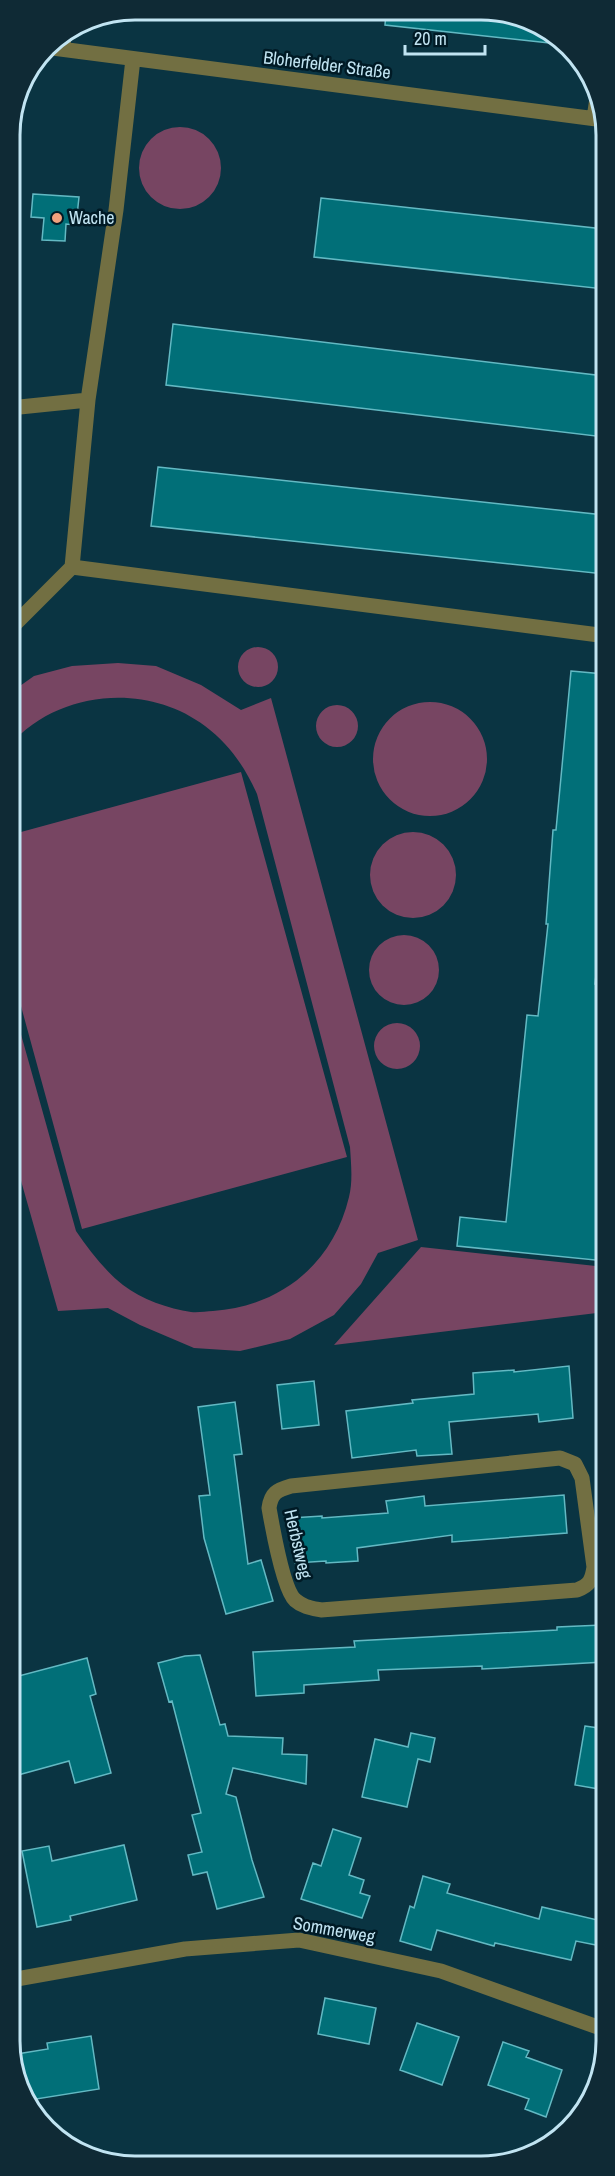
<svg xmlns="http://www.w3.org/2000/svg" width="615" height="2176" font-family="'Archivo Narrow',sans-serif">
<rect width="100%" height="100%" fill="#0a3442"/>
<path fill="#774562" d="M139 168a41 41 0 1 1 82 0a41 41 0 1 1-82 0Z
M238 667a20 20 0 1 1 40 0a20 20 0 1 1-40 0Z
M 118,663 L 156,666 L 201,685 L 241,710 L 271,698 L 418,1240 L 378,1253 L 361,1284 L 334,1315 L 290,1339 L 240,1351 L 194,1348 L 140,1325 L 108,1308 L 58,1311 L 10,1142 L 10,995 L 76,1231 C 89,1250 105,1271 123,1285 C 141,1299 169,1309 191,1312 C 198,1313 206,1311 213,1311 C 281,1306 333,1264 349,1197 C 353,1181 351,1163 350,1147 L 257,794 C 245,767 229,744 205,726 C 147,682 58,690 10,745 L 10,693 L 34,676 L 72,666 Z
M373 759a57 57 0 1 1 114 0a57 57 0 1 1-114 0Z
M316 726a21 21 0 1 1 42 0a21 21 0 1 1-42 0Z
M 241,772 L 347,1157 L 82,1229 L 10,966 L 10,835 Z
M370 875a43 43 0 1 1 86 0a43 43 0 1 1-86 0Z
M369 970a35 35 0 1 1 70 0a35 35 0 1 1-70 0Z
M374 1046a23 23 0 1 1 46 0a23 23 0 1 1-46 0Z
M 421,1247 L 605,1267 L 605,1312 L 334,1345 Z"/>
<path fill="#016f78" stroke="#63b9c3" stroke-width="1.5" d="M 386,11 L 505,11 L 568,45 L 385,25 Z
M 33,194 L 79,197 L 76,225 L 66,224 L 65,241 L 42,240 L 44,218 L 31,217 Z
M 321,198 L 604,229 L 604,289 L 314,257 Z
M 173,324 L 604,376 L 604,437 L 166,385 Z
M 158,467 L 604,515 L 604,574 L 151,526 Z
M 571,671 L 604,674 L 605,929 L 601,928 L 595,984 L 605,985 L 605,1261 L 457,1246 L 460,1217 L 506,1222 L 527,1015 L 538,1016 L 548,924 L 546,924 L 553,830 L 556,830 Z
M 569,1366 L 573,1418 L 539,1422 L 538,1414 L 449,1422 L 452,1454 L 417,1456 L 416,1450 L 352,1458 L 346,1411 L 413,1403 L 412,1400 L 474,1394 L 473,1373 L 514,1370 L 514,1372 Z
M 314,1381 L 319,1425 L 282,1429 L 277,1385 Z
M 235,1402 L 242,1454 L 234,1455 L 248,1564 L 261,1560 L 273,1601 L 226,1614 L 204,1538 L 199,1496 L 210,1495 L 198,1407 Z
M 564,1495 L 567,1533 L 452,1542 L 452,1535 L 357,1548 L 358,1561 L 326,1563 L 326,1561 L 295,1563 L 291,1518 L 322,1516 L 322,1518 L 388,1513 L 386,1501 L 424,1496 L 425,1506 Z
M 602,1625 L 604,1662 L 482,1669 L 482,1666 L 378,1670 L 379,1680 L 304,1685 L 304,1693 L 256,1696 L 253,1652 L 355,1647 L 354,1641 L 557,1630 L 557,1627 Z
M 200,1655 L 220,1725 L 225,1724 L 228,1736 L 283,1738 L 282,1754 L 307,1755 L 306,1784 L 233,1768 L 226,1794 L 236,1797 L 252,1860 L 264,1897 L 217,1909 L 207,1872 L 193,1875 L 188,1855 L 202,1852 L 192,1815 L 201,1813 L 172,1701 L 169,1702 L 158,1663 L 185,1656 Z
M 87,1658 L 96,1694 L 90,1696 L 111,1773 L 75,1783 L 69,1761 L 11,1777 L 11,1678 Z
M 585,1726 L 605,1729 L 605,1790 L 575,1785 Z
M 411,1733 L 435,1738 L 430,1762 L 418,1759 L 407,1807 L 362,1797 L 375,1739 L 408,1747 Z
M 333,1829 L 361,1838 L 349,1875 L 364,1880 L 360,1893 L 370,1896 L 362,1918 L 301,1899 L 313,1863 L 321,1866 Z
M 124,1845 L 137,1900 L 70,1916 L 71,1920 L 37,1927 L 22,1851 L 49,1846 L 52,1861 Z
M 423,1876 L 450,1884 L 447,1893 L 539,1919 L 542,1907 L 606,1922 L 606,1947 L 576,1941 L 571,1960 L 495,1943 L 494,1946 L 437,1930 L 431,1950 L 400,1941 L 410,1906 L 414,1908 Z
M 325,1998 L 376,2008 L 369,2044 L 318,2034 Z
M 417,2023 L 459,2037 L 442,2085 L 400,2070 Z
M 91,2036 L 99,2089 L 30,2100 L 11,2065 L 11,2055 L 48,2049 L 47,2043 Z
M 503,2042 L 529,2051 L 526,2057 L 562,2070 L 546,2117 L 525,2109 L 529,2099 L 488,2085 Z"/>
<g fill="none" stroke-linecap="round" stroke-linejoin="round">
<path stroke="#726f42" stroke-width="15" d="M 45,47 L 604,120
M 63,49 L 64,34
M 594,118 L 597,98
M 10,408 L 88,400
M 72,567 L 599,635
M 10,629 L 72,567 L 88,400 L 116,210 L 133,59
M 560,1458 L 575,1464 L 582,1478 L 594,1567 C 592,1580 590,1585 577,1590 L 321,1610 C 311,1608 303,1607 295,1600 C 283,1589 272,1525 269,1508 C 271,1493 277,1490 291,1486 Z
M 11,1980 L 185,1949 L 299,1940 L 441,1971 L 606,2030"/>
</g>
<circle fill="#f1a17d" stroke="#001a25" stroke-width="2" cx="57" cy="218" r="6"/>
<g text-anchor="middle" stroke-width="5" stroke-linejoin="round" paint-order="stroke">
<g font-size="18" fill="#c1e4f2" stroke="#001a25">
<text transform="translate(327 65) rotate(7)" y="6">Bloherfelder Straße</text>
<text transform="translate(298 1544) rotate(77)" y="6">Herbstweg</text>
<text transform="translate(334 1930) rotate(10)" y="6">Sommerweg</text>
</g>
<g font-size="18" fill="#c1e4f2" stroke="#001a25" text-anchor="start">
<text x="69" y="224">Wache</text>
</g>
</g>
<path d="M0 0H615V2176H0ZM135 20H481A115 115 0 0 1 596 135V2041A115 115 0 0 1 481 2156H135A115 115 0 0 1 20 2041V135A115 115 0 0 1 135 20Z" fill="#0f2a35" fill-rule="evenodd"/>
<path fill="none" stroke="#c1e4f2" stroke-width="3" d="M135 20H481A115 115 0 0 1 596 135V2041A115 115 0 0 1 481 2156H135A115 115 0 0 1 20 2041V135A115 115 0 0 1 135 20Z"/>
<path d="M405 45v9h80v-9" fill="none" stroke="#c1e4f2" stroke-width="3"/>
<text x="414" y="45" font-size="18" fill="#c1e4f2" stroke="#001a25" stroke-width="4.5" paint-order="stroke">20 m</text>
</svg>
